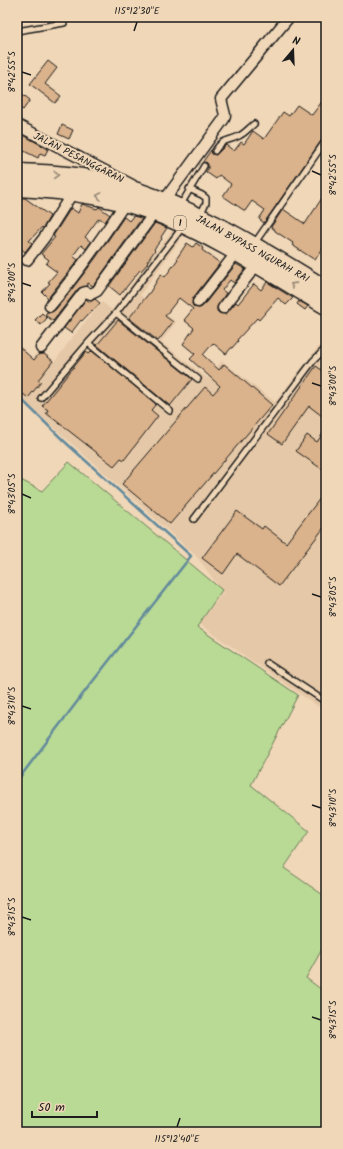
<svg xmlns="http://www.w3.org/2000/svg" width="343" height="1149" font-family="Kalam,sans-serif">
<rect width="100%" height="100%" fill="#f0d7b8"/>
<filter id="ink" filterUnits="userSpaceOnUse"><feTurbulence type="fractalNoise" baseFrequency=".025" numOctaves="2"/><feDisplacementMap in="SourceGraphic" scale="8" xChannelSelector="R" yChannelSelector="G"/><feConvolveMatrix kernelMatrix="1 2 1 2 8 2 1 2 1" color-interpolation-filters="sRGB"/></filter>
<g filter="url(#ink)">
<path fill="#e5c8a7" d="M 174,228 L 185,233 L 140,295 L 176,322 L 161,342 L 207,378 L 222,361 L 275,402 L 326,337 L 326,712 L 199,624 L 223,592 L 196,556 L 17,394 L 17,379 L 40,349 L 55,361 L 71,339 L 102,302 L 112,310 Z"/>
<path fill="#b8da94" stroke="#6a7b58" d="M 69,462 L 222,590 L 197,627 L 298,695 L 251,785 L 309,831 L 284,868 L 326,897 L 326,942 L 306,978 L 326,993 L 326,1132 L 17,1132 L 17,478 L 42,491 Z"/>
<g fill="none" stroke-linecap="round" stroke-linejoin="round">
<path stroke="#62899c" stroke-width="2.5" d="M 17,395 L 64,441 L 191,556 L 86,690 L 17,781"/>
</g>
<path fill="#dab28b" stroke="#1c1c1c" d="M 48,61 L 57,68 L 45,84 L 61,96 L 55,103 L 30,84 Z
M 21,93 L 30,100 L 23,110 L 17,106 L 17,98 Z
M 326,96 L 326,138 L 321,141 L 264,223 L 259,219 L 265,210 L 252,201 L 245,211 L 223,196 L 231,184 L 219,175 L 216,179 L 206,172 L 208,169 L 208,164 L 206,162 L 202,163 L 211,150 L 212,154 L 216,155 L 226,145 L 234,151 L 241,142 L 244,144 L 253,131 L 264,139 L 283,112 L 289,116 L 297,105 L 312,115 Z
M 62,125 L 73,130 L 69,139 L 58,134 Z
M 17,134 L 23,139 L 25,136 L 48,149 L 45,155 L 40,153 L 38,158 L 24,151 L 18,163 L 17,163 Z
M 326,192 L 326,243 L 315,260 L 292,245 L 293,243 L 275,231 L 275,230 L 271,227 L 283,209 L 305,224 Z
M 18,198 L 25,198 L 50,216 L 43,228 L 42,227 L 29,241 L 32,243 L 25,252 L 17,245 Z
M 82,204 L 97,209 L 99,207 L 110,215 L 105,222 L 99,218 L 85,237 L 91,242 L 86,249 L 81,245 L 73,256 L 78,260 L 48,298 L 42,292 L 50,283 L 48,282 L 57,272 L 46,264 L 49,260 L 41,254 L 55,237 L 53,236 L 71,208 L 78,213 Z
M 133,216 L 142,218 L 93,286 L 88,283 L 86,286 L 78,289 L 53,321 L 45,315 L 47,312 L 52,312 L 55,310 L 65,298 L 95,259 L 124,217 L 129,221 Z
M 155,223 L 167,228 L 161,237 L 162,239 L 154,249 L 155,250 L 147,262 L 148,263 L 141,271 L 140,270 L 120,295 L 109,286 Z
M 187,243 L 193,247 L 196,243 L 203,248 L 202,250 L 220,263 L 193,298 L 192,304 L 194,307 L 200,308 L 203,306 L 236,264 L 245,269 L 234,283 L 230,280 L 222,290 L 226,293 L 217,307 L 217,311 L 219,313 L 226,314 L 236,302 L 238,304 L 254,284 L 261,290 L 267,282 L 293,298 L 286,305 L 278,298 L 259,320 L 257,318 L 237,340 L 238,341 L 232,348 L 231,348 L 226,354 L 213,343 L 203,355 L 219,370 L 224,364 L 272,405 L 170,524 L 122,484 L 205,387 L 213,394 L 220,386 L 190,359 L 195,354 L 183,344 L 194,328 L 184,320 L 193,309 L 179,298 L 165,316 L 173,322 L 158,341 L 129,318 L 150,292 L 161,274 L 165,277 L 178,259 L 177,258 Z
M 86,299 L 90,302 L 95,299 L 100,303 L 93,311 L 92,310 L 82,321 L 81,320 L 71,333 L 64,328 Z
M 299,301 L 308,306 L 305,310 L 297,304 Z
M 42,313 L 47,318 L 41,325 L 35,320 Z
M 118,320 L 192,379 L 170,406 L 97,345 Z
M 17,345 L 34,360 L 39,354 L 44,354 L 53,361 L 38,380 L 41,382 L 28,398 L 17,389 Z
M 92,351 L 156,404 L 151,410 L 158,416 L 124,460 L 121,458 L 114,466 L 46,413 L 48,410 L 42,406 L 86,352 L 89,354 Z
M 316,366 L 326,373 L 326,419 L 309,406 L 282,444 L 268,434 Z
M 326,429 L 326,472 L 296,451 L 307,435 L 317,442 Z
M 321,497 L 326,501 L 326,525 L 279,586 L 237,554 L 223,574 L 202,558 L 237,511 L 262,529 L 264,526 L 286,543 Z"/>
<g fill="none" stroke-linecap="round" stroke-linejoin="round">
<g stroke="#1c1c1c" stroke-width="8">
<path id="lane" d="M 17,31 L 64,23
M 215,151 C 223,138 227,142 239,136 C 245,133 249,128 254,124
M 189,189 L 202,195 L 206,198 L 206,203 L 200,215
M 180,206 L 204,166
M 254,244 L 324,143
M 116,313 L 198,379
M 88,343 L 170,411
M 41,398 L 88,343 L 116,313 L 182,228
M 194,519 L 313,361 L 326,348
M 267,663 L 326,702"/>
</g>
<g stroke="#1c1c1c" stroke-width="13">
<path id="street" d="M 17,125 L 132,185
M 163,202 L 224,119 L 225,115 L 221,99 L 289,17
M 27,260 L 44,238 L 73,192
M 198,302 L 237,252
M 50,306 C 78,273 102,238 126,202
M 223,308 L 258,263
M 41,348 L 83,293 L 86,292 L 91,294 L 97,291 L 155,212"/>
</g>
<g stroke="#1c1c1c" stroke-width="21">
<path id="highway" d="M 17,173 C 44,174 72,175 99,181 C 181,200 255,246 326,290
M 17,187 C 67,189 117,196 163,215 C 220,238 273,274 326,305"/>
</g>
<use href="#lane" stroke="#f0d7b8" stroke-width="5"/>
<use href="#street" stroke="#f0d7b8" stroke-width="10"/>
<use href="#highway" stroke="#f0d7b8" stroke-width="18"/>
</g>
<defs><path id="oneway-chevron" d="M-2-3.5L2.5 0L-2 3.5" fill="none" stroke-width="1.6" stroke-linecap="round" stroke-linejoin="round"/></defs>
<g stroke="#918372">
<use href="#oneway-chevron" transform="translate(56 175) rotate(4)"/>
<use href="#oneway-chevron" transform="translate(99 196) rotate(-170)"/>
<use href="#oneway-chevron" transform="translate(293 285) rotate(-148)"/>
</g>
</g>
<path fill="none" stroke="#1c1c1c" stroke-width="1.5" d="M 134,31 L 137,22M 22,72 L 31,75M 312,171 L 321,175M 22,283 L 31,286M 312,383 L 321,386M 22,494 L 31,498M 312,594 L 321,597M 22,706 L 31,709M 312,805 L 321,808M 22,917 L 31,920M 312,1017 L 321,1020M 177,1127 L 180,1118"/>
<g text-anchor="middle" stroke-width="4" stroke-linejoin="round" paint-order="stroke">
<rect fill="#f0d7b8" stroke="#5c544b" stroke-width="1" x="174" y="216" width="12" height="14" rx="3"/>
<g font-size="9" font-weight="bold" fill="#1c1c1c">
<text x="180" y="226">1</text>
</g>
<g font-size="10" fill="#1c1c1c" stroke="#f0d7b8">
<text transform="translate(79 157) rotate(27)" y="4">JALAN PESANGGARAN</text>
<text transform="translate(253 248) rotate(29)" y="4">JALAN BYPASS NGURAH RAI</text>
</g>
</g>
<rect width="343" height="1149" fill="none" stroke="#f0d7b8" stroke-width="44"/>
<g transform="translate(293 50) rotate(19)" stroke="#f0d7b8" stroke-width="3" paint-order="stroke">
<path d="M0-3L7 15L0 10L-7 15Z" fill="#1c1c1c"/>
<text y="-6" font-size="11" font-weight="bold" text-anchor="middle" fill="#1c1c1c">N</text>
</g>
<path d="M32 1111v6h65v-6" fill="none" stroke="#1c1c1c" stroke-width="2"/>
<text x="38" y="1111" font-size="12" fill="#1c1c1c" stroke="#f0d7b8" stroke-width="3" paint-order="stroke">50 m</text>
<rect x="22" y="22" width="299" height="1105" fill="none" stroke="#1c1c1c" stroke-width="1.5"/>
<g font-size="10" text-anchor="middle" fill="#1c1c1c">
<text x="137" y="14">115°12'30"E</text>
<text transform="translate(11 72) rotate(-90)" y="4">8°42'55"S</text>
<text transform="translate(332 175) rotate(-90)" y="4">8°42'55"S</text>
<text transform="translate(11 283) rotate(-90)" y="4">8°43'00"S</text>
<text transform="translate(332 386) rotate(-90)" y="4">8°43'00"S</text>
<text transform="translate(11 494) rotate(-90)" y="4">8°43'05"S</text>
<text transform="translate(332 597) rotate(-90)" y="4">8°43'05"S</text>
<text transform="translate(11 706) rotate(-90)" y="4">8°43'10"S</text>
<text transform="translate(332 808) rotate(-90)" y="4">8°43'10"S</text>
<text transform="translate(11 917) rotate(-90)" y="4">8°43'15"S</text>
<text transform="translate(332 1020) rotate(-90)" y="4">8°43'15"S</text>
<text x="177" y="1142">115°12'40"E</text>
</g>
</svg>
